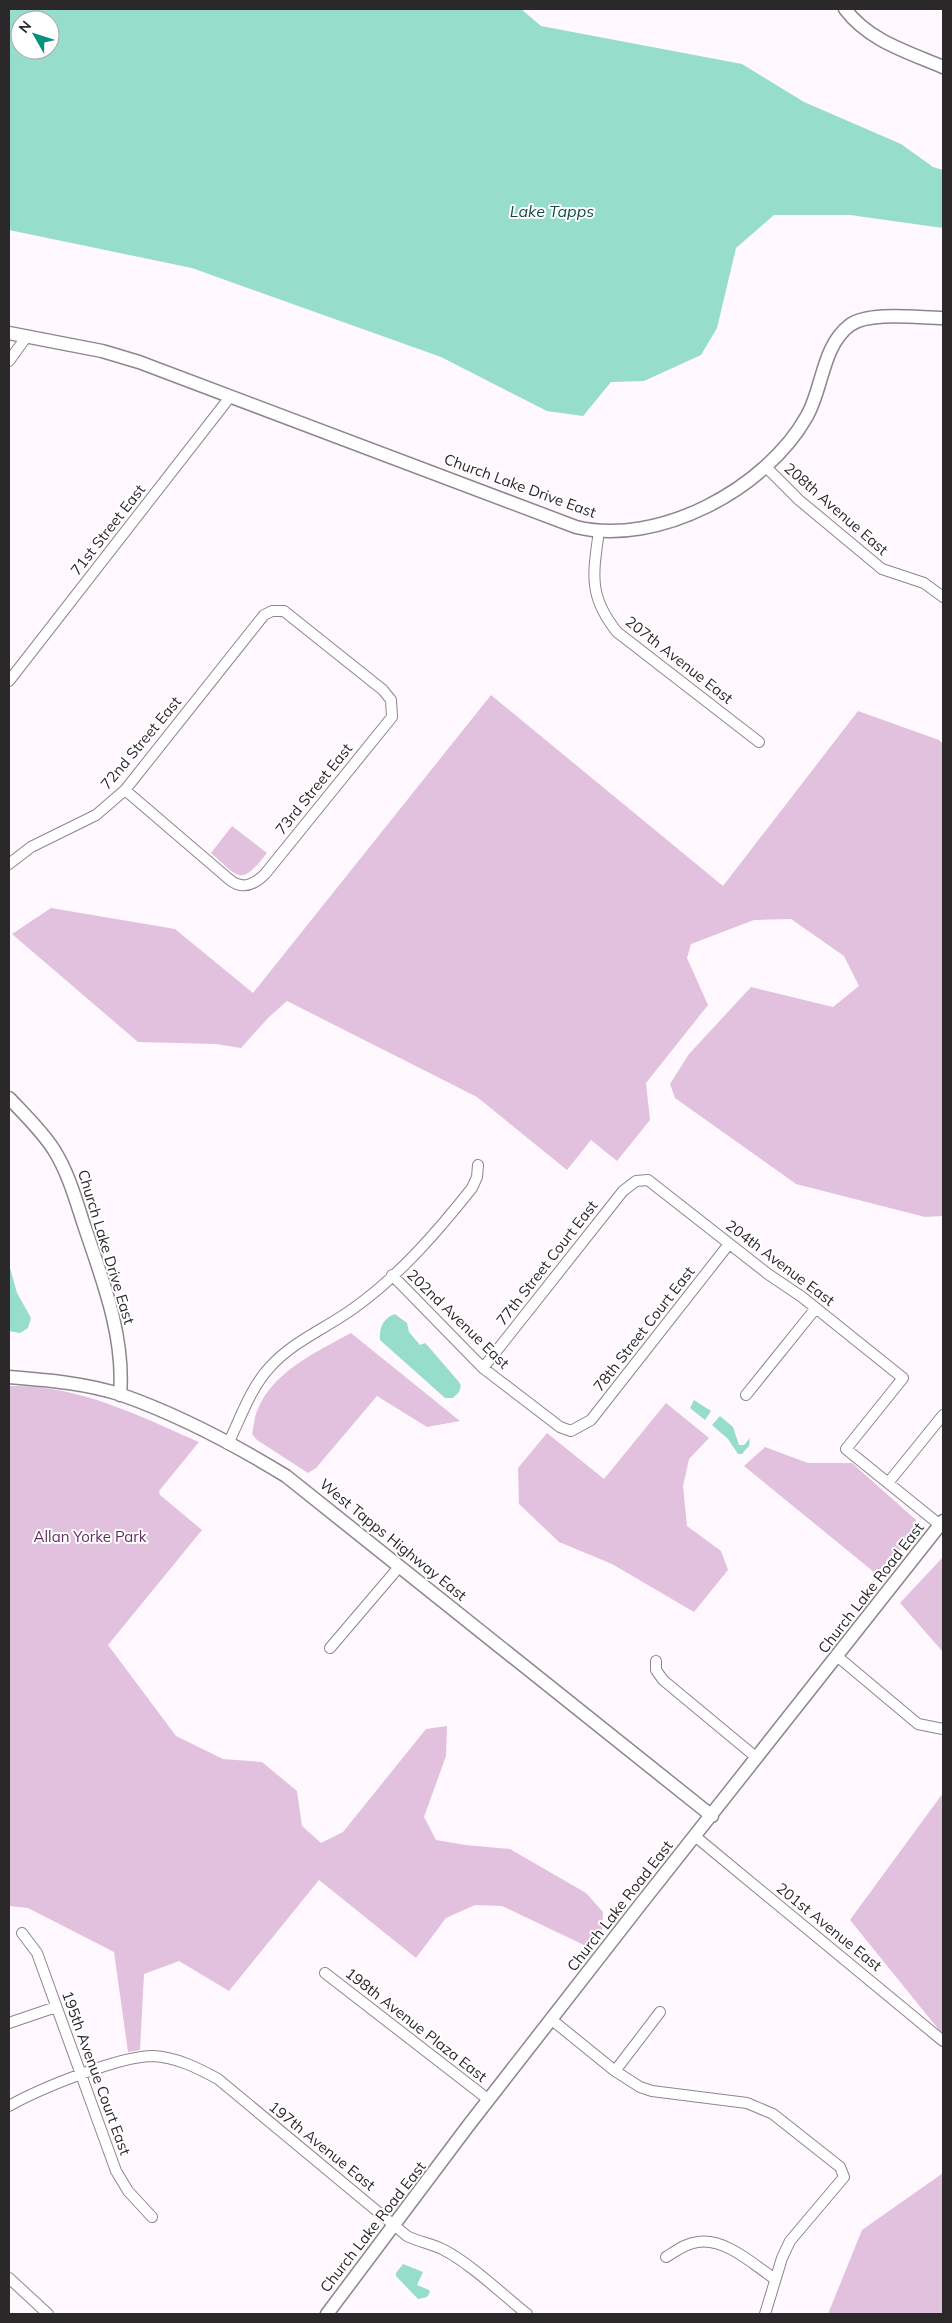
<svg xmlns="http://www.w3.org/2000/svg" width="952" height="2323" font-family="Mulish,sans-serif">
<rect width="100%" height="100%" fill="#fff8fe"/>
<path fill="#e2c1df" d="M 491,695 L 723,886 L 858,711 L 939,740 L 943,744 L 943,1216 L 925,1217 L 796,1184 L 675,1098 L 670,1084 L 689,1054 L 751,987 L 833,1007 L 859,986 L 844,956 L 791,919 L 754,920 L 691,944 L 687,958 L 708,1005 L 646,1083 L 650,1120 L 617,1161 L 591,1140 L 567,1170 L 477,1097 L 287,1001 L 268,1018 L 241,1048 L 216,1044 L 138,1042 L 12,934 L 51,908 L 175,929 L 253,993 Z
M 232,826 L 267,853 C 240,887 240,878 211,853 Z
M 351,1333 L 460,1421 L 427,1427 L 377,1396 L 316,1468 L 308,1473 L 257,1440 L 252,1434 C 254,1427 254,1418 257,1411 C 272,1372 316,1352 351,1333 Z
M 9,1386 C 76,1384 138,1415 199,1442 L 159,1491 L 160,1495 L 202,1530 L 108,1645 L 176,1736 L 223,1759 L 262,1762 L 297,1791 L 302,1826 L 321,1843 L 343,1832 L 426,1729 L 447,1726 L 446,1756 L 424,1817 L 436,1840 L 465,1845 L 510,1849 L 586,1893 L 603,1912 L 602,1932 L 586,1946 L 502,1906 L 475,1905 L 446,1918 L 416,1958 L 319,1880 L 229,1991 L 179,1961 L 144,1974 L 140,2050 L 128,2052 L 114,1952 L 28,1908 L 9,1906 Z
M 666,1403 L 709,1438 L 689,1459 L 683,1486 L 687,1526 L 721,1551 L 728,1570 L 694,1612 L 612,1564 L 559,1542 L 519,1504 L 518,1468 L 547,1433 L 604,1479 Z
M 765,1447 L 808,1463 L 852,1463 L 916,1520 L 917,1527 L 880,1577 L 744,1466 Z
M 943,1557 L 943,1652 L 900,1603 Z
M 943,1793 L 943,2035 L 850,1920 Z
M 943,2173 L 943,2314 L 828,2314 L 862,2230 Z"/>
<path fill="#97ddcc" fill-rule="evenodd" d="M 9,9 L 521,9 L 541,26 L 742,64 L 804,102 L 901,144 L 933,167 L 943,170 L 943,228 L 850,215 L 774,215 L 736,248 L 717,328 L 701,355 L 644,381 L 611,382 L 583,416 L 547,411 L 441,357 L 192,268 L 9,230 ZM 20,20 L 50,20 L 50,50 L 20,50 Z
M 9,1264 L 17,1293 L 31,1318 L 28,1328 L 20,1333 L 9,1331 Z
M 395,1314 L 407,1323 L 409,1332 L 420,1345 L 425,1343 L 428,1346 L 459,1382 L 461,1386 L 459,1392 L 453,1398 L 445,1398 L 380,1340 C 379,1328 383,1318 395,1314 Z
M 694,1400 L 711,1411 L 705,1420 L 690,1408 Z
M 720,1416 L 733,1427 L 739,1445 L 744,1445 L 750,1438 L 749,1446 L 742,1454 L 738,1454 L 728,1439 L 712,1425 Z
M 403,2264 L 423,2272 L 417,2285 L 429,2290 L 430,2292 L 427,2297 L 418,2299 L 396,2276 L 396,2273 Z"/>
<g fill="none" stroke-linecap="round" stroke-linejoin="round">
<g stroke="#8d868d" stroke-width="12">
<path id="minor" d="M 9,361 L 27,336
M 765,466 L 799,500 L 882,569 L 924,583 L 943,597
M 599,531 C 593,574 588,596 617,632 L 759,742
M 9,681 L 230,397
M 9,864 L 31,847 L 96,815 L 125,790 L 264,615 L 272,611 L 284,611 L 383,690 L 391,700 L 392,717 L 265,874 C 254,885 243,890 230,880 L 125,790
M 392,1275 L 483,1368 L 560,1427 L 571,1431 L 591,1420 L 729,1244
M 483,1368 L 623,1191 L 636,1181 L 648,1180 L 768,1274 L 802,1297 L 903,1378 L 846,1449 L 940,1525
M 746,1395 L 816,1308
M 228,1444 C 240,1419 251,1387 270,1367 C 293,1341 327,1328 354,1308 C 399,1276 438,1231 472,1188 L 477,1177 L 478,1165
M 888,1483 L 943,1415
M 330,1648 L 399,1567
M 838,1657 L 918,1724 L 943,1729
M 656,1661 L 656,1670 L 663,1680 L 757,1758
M 696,1837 L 943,2041
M 22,1933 L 37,1953 L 116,2171 L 128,2191 L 152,2217
M 325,1973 L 489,2100
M 552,2020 L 615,2071 L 640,2087 L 652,2091 L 747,2103 L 773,2114 L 840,2167 L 844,2177 L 790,2241 L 782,2258 L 765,2314
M 9,2023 L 56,2007
M 615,2071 L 660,2012
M 9,2106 C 39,2089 119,2056 153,2056 C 176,2057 198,2068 218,2079 L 407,2236 C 419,2242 433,2244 444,2250 C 471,2264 502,2294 527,2314
M 666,2257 C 676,2251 686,2243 698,2242 C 726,2238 754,2265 775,2279
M 9,2278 L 48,2314"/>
</g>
<g stroke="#8d868d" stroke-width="15">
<path id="tertiary" d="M 845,9 C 869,41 908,52 943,67
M 9,333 L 102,351 L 139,362 L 576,527 C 658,547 766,489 807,416 C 823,388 822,346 850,325 C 870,311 919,318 943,318
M 9,1098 C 24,1114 42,1131 54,1150 C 69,1174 76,1201 85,1228 C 103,1281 125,1338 120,1395
M 9,1377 C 46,1380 86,1383 122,1395 C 176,1414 237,1446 286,1476 L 712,1816
M 327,2314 L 468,2126 L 640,1905 L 943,1521"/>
</g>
<use href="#minor" stroke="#fff" stroke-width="10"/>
<use href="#tertiary" stroke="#fff" stroke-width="12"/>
</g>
<g text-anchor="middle" stroke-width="4" stroke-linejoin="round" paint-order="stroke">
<g font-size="15" fill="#2b282a" stroke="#fff">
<text transform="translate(520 486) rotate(20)" y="5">Church Lake Drive East</text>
<text transform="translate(836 509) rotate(41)" y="5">208th Avenue East</text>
<text transform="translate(108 530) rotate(-52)" y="5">71st Street East</text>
<text transform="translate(679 660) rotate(38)" y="5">207th Avenue East</text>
<text transform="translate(141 743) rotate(-50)" y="5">72nd Street East</text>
<text transform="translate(314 789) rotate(-51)" y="5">73rd Street East</text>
<text transform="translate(106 1247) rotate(73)" y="5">Church Lake Drive East</text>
<text transform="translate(547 1263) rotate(-52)" y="5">77th Street Court East</text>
<text transform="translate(780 1263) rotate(37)" y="5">204th Avenue East</text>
<text transform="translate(458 1319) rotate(44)" y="5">202nd Avenue East</text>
<text transform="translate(644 1329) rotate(-52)" y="5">78th Street Court East</text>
<text transform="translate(393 1540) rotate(39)" y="5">West Tapps Highway East</text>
<text transform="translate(871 1588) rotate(-52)" y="5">Church Lake Road East</text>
<text transform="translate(620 1906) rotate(-52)" y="5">Church Lake Road East</text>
<text transform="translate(829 1927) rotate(39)" y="5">201st Avenue East</text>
<text transform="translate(416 2025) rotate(38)" y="5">198th Avenue Plaza East</text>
<text transform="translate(96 2073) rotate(70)" y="5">195th Avenue Court East</text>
<text transform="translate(322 2146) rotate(39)" y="5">197th Avenue East</text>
<text transform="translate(373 2227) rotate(-52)" y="5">Church Lake Road East</text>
</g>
<g font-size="15" fill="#622d60" stroke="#fff">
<text x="90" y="1542">Allan Yorke Park</text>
</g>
<g font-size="16" font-style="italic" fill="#124e42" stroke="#fff">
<text x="552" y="217">Lake Tapps</text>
</g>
</g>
<rect width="952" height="2323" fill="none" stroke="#2b282a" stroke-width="20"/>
<g transform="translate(35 35) rotate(309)"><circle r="24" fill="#ffffff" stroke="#aaa9aa"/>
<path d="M0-4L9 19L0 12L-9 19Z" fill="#05917b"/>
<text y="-8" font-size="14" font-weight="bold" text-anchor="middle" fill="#2b282a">N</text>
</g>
</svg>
